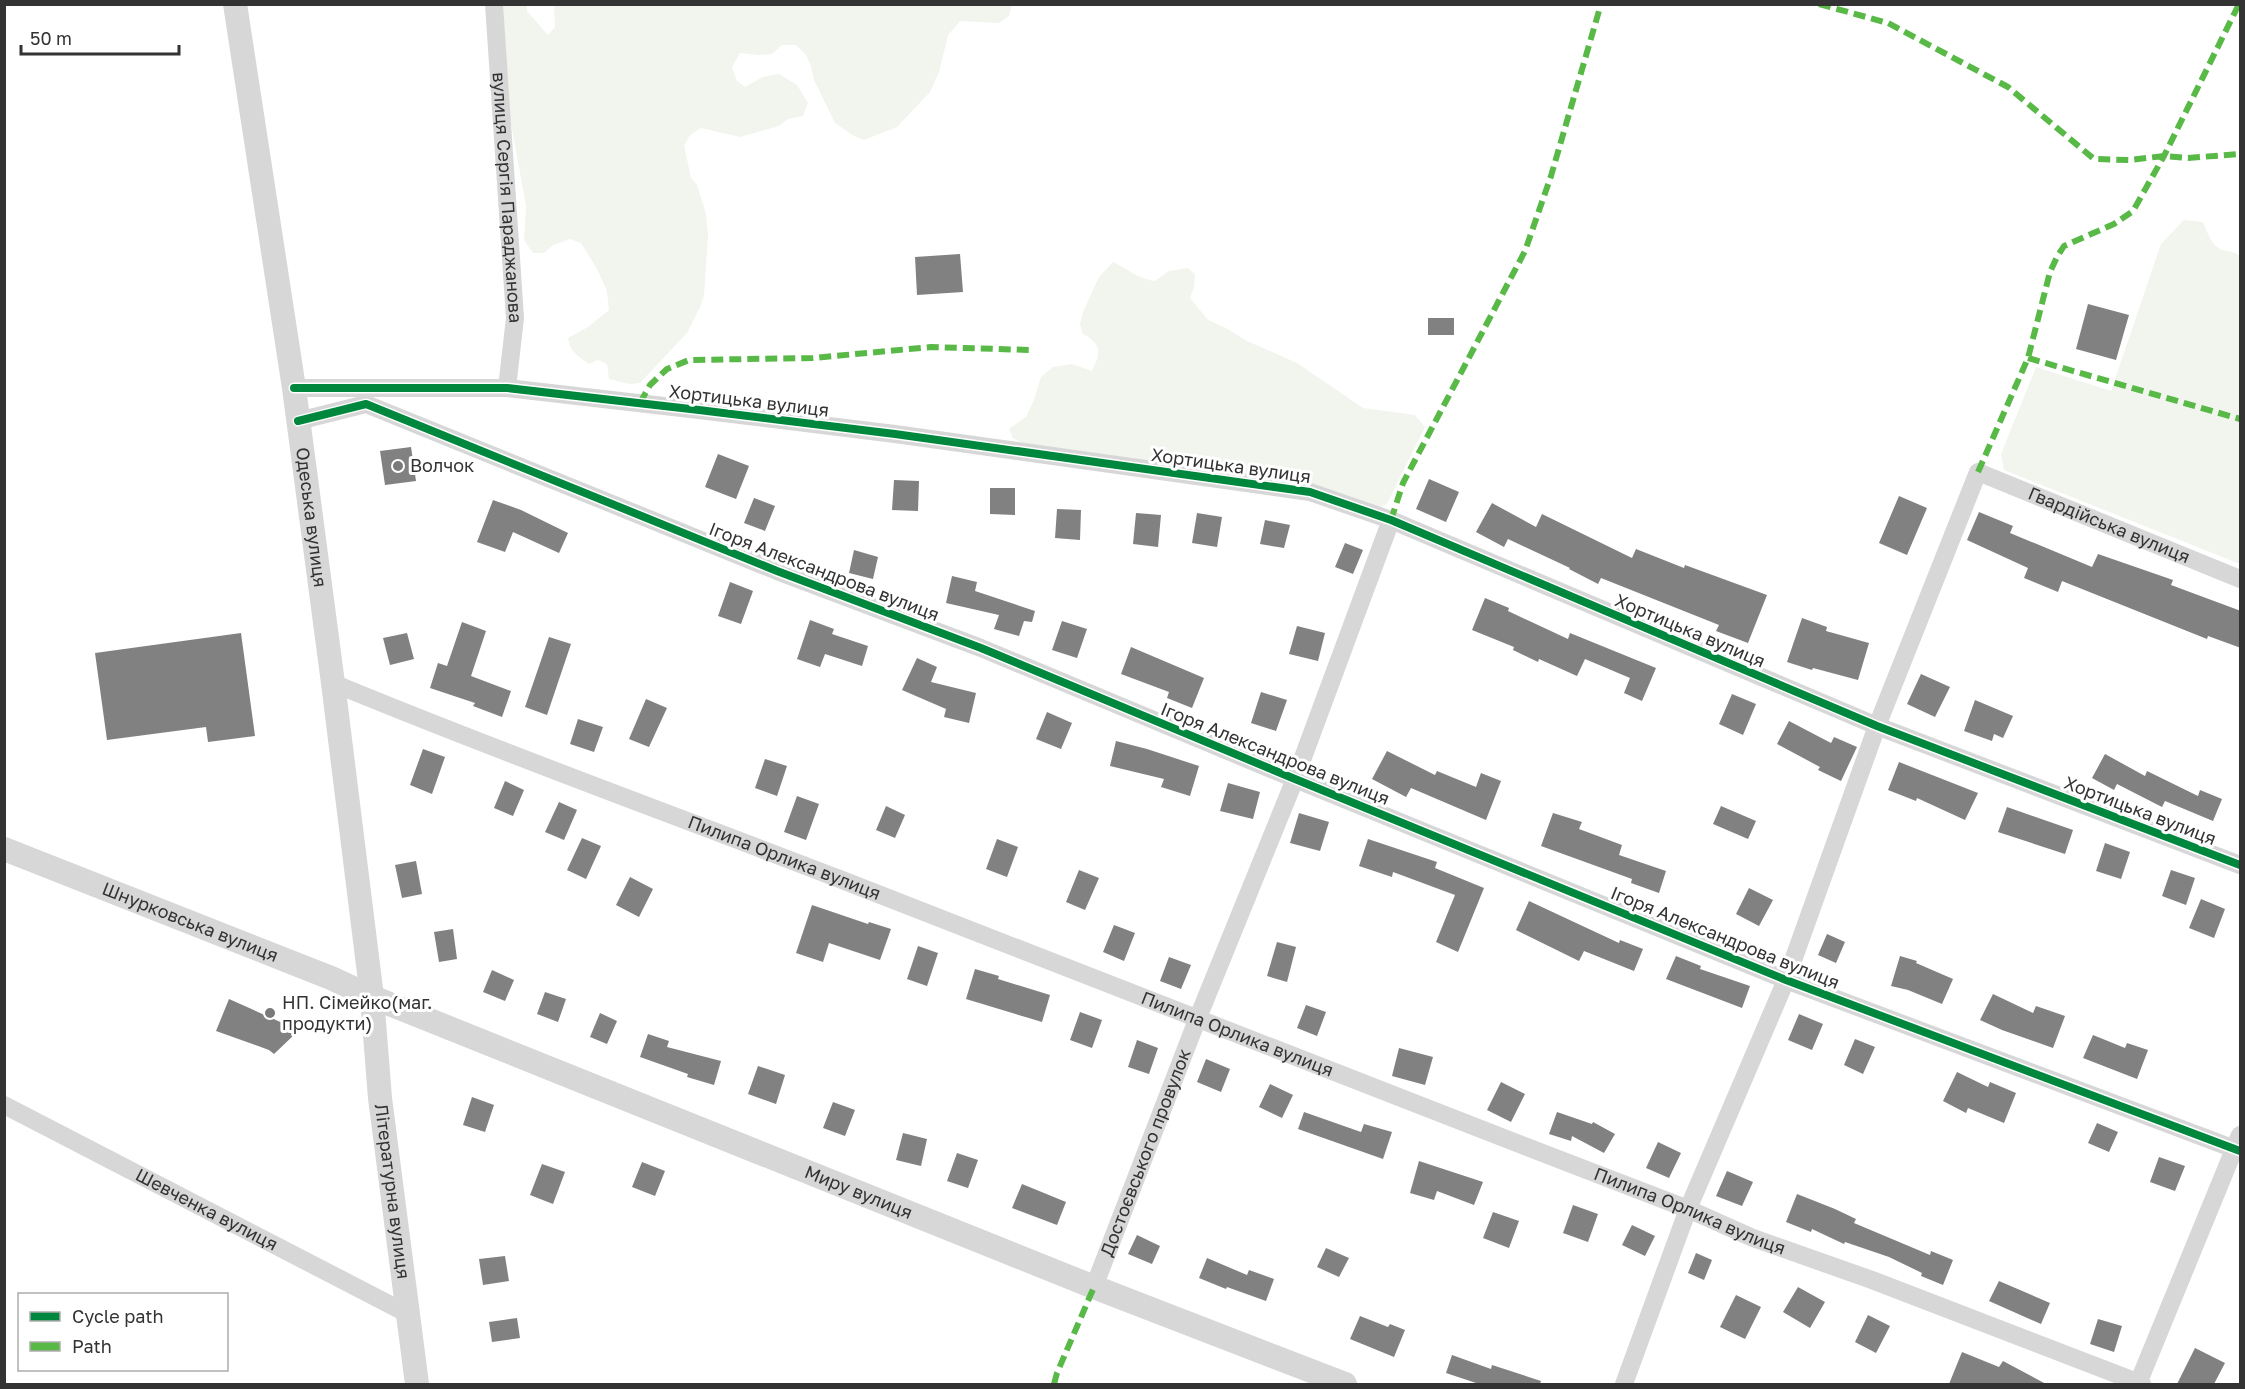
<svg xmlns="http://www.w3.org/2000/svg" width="2245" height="1389" font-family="'Golos Text',sans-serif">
<rect width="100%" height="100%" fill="#fff"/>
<path fill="#f1f5ed" d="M 503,5 L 527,5 L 527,11 L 548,35 L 555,27 L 554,5 L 1012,5 L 1009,16 L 999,23 L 960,21 L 948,35 L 939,72 L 930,92 L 897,127 L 864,140 L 854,136 L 835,123 L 814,80 L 811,66 L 806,55 L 796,45 L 782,45 L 772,54 L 758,55 L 740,53 L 732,67 L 737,81 L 745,87 L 763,77 L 779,74 L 797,85 L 808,103 L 803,116 L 788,119 L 779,126 L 740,137 L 701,128 L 690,135 L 684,146 L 691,178 L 697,185 L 706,214 L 708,235 L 704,295 L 701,305 L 687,333 L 640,383 L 630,384 L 609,379 L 607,364 L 598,360 L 589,364 C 578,356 570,352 568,338 L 588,327 L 609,310 L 607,291 L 597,269 L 581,243 L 570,239 L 553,245 L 544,253 L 533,253 L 524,240 L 526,206 L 510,118 Z
M 2184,220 L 2203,222 C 2207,232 2211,244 2220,249 C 2227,252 2234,251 2240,256 L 2240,564 L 2004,470 L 2001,454 L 2036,367 L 2111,391 L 2161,244 Z
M 1113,262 C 1128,269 1138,279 1155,281 L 1169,271 L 1188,268 L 1195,275 L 1194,287 L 1190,298 L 1208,320 L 1226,328 L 1247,341 L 1297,363 L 1363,408 L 1415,415 L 1425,427 L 1387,504 L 1376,508 L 1028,446 L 1013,438 L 1009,429 L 1026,417 L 1034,400 L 1041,377 L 1053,367 L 1072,364 L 1092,371 C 1101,353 1102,344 1083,334 L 1080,325 L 1083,312 L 1099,277 Z"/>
<path fill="#818181" d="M 960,254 L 963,292 L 917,295 L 915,257 Z
M 2088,304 L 2129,315 L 2116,360 L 2076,349 Z
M 1428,318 L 1454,318 L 1454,335 L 1428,335 Z
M 411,447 L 416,481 L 385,485 L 380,451 Z
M 718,454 L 749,466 L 736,499 L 705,487 Z
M 1429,479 L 1459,492 L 1446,522 L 1416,509 Z
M 894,480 L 919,481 L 918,511 L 892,510 Z
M 990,488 L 1015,488 L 1015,515 L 990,514 Z
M 1899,496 L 1927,508 L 1907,555 L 1879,543 Z
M 754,498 L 775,506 L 765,531 L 744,523 Z
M 493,500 L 521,510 L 568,533 L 559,553 L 513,532 L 505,552 L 477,542 Z
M 1492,503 L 1536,527 L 1542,514 L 1632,558 L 1636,549 L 1684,568 L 1685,565 L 1767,595 L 1748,643 L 1716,631 L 1719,625 L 1601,578 L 1598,584 L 1569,569 L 1570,568 L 1508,539 L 1504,547 L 1476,532 Z
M 1057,509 L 1081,510 L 1080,540 L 1055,538 Z
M 1979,512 L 2013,526 L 2010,533 L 2092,567 L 2098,554 L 2173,580 L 2171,585 L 2241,611 L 2241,648 L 2208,636 L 2207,639 L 2062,581 L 2058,592 L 2024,578 L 2028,568 L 1967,540 Z
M 1136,513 L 1161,515 L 1158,547 L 1133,544 Z
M 1197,513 L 1222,517 L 1217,547 L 1192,543 Z
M 1265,520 L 1290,525 L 1284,548 L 1260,544 Z
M 1345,543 L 1363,550 L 1353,574 L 1335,567 Z
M 854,550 L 878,557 L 873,579 L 849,573 Z
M 952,576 L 977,582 L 975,591 L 1035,611 L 1032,622 L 1024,621 L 1019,636 L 994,629 L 999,615 L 946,603 Z
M 730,582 L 753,591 L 741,624 L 718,616 Z
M 1485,598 L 1509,608 L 1508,611 L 1568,639 L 1570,633 L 1656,668 L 1642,701 L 1624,693 L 1630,678 L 1585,659 L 1577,676 L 1539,659 L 1538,662 L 1513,650 L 1514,647 L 1472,630 Z
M 1802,618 L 1827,627 L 1826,631 L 1869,643 L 1858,680 L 1813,668 L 1812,670 L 1787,662 Z
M 810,620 L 834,629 L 832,634 L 868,646 L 862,666 L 825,654 L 820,667 L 797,659 Z
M 1062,621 L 1087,629 L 1077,658 L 1052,650 Z
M 462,622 L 486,631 L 471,676 L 511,691 L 502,717 L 473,706 L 475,703 L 430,688 L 438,663 L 447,666 Z
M 1297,626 L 1325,633 L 1318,661 L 1289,654 Z
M 241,633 L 255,736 L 208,742 L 206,727 L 107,740 L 95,653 Z
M 407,633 L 414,659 L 390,665 L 383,638 Z
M 549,637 L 571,644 L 547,715 L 525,707 Z
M 1131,647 L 1204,678 L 1192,708 L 1167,698 L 1169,692 L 1121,674 Z
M 917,658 L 937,667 L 931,682 L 976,693 L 969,723 L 944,717 L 946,709 L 902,690 Z
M 1921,674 L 1950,687 L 1935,717 L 1907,704 Z
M 1261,692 L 1287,700 L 1276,731 L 1251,723 Z
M 1732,694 L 1756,704 L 1743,735 L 1719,724 Z
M 646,699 L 667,708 L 649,747 L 629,739 Z
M 1975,700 L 2013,716 L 2003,738 L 1994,734 L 1992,741 L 1964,731 Z
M 1047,712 L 1072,723 L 1061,749 L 1036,739 Z
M 578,719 L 603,727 L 594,752 L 570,744 Z
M 1789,721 L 1831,743 L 1834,737 L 1857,747 L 1841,781 L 1818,770 L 1820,767 L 1777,744 Z
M 1116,741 L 1147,749 L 1199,766 L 1190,796 L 1161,787 L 1164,779 L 1110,766 Z
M 423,749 L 445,757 L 432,794 L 410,785 Z
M 1387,751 L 1435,775 L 1437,771 L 1476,787 L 1481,773 L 1501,781 L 1486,820 L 1411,788 L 1406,797 L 1372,779 Z
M 2105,754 L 2145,776 L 2147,771 L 2198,796 L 2200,790 L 2222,799 L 2213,821 L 2165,801 L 2162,807 L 2117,784 L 2114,790 L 2092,778 Z
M 765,759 L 787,766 L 777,796 L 755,788 Z
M 1899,762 L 1978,793 L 1965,820 L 1917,798 L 1916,801 L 1888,790 Z
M 505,781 L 524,790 L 513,816 L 494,808 Z
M 1228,783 L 1260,792 L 1253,819 L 1220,811 Z
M 797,796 L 819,804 L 806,840 L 784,832 Z
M 559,802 L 577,810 L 564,840 L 545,832 Z
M 886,806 L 905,815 L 895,838 L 876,830 Z
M 1721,806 L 1756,821 L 1748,839 L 1713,824 Z
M 2007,807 L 2073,830 L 2065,854 L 1998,832 Z
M 1299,813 L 1329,822 L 1320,851 L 1290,843 Z
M 1553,813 L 1582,822 L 1579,829 L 1622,845 L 1619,855 L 1666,871 L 1659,893 L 1631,883 L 1632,879 L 1541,846 Z
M 582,838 L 601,846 L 586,879 L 567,870 Z
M 997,839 L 1018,847 L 1007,877 L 986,869 Z
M 1368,839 L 1437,862 L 1435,868 L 1484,888 L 1458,952 L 1436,942 L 1455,895 L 1393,872 L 1392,877 L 1359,866 Z
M 2105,843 L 2130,852 L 2121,879 L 2096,871 Z
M 416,861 L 422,894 L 402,898 L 395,865 Z
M 1079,870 L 1099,878 L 1085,910 L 1066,902 Z
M 2171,870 L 2195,878 L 2186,905 L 2162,896 Z
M 630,877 L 653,889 L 639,917 L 616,905 Z
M 1749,888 L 1773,900 L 1759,926 L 1736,914 Z
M 2201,899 L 2225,909 L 2214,938 L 2189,928 Z
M 1529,901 L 1619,943 L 1620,940 L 1643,949 L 1634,971 L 1584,951 L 1579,961 L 1516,930 Z
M 812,905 L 868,924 L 869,922 L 891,929 L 880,960 L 829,943 L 823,962 L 796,953 Z
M 1114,925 L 1135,933 L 1124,961 L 1103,952 Z
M 453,929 L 457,959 L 439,962 L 434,932 Z
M 1827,934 L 1845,942 L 1836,963 L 1818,955 Z
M 1277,942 L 1296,947 L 1287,982 L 1267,976 Z
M 918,946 L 938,953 L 927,986 L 907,979 Z
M 1676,956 L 1701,966 L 1700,969 L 1750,986 L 1742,1008 L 1666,979 Z
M 1900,956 L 1917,961 L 1916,963 L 1953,979 L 1942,1004 L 1908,990 L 1891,986 Z
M 1169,957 L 1191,965 L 1181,989 L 1160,981 Z
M 975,969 L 999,976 L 998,979 L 1050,995 L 1042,1022 L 966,999 Z
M 492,970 L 514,980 L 505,1001 L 483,992 Z
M 545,992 L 566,999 L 558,1022 L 537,1014 Z
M 1993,994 L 2033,1013 L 2036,1006 L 2065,1016 L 2053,1048 L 2002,1030 L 1980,1020 Z
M 229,999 L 287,1025 L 295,1034 L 274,1054 L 269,1050 L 216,1031 Z
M 1306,1005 L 1326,1012 L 1317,1036 L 1297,1028 Z
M 1080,1012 L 1102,1020 L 1092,1048 L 1070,1040 Z
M 600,1013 L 617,1021 L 607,1044 L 590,1037 Z
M 1799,1014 L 1823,1024 L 1812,1050 L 1788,1040 Z
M 648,1034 L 669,1041 L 667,1047 L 721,1061 L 714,1085 L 687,1077 L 688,1074 L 640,1057 Z
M 2093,1035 L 2125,1048 L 2127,1043 L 2148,1050 L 2137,1079 L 2083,1058 Z
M 1855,1039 L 1875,1047 L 1863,1074 L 1844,1065 Z
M 1137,1040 L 1158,1048 L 1149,1074 L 1128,1067 Z
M 1399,1048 L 1433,1057 L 1425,1085 L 1392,1076 Z
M 1206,1059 L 1230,1069 L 1221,1092 L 1197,1082 Z
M 758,1066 L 785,1075 L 776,1104 L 748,1094 Z
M 1957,1072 L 1988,1087 L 1990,1082 L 2016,1093 L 2004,1123 L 1968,1108 L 1966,1113 L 1943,1101 Z
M 1501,1082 L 1525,1094 L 1511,1122 L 1487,1110 Z
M 1270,1084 L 1293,1095 L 1282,1118 L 1259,1107 Z
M 472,1097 L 494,1105 L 485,1132 L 463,1125 Z
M 833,1102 L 855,1110 L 845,1136 L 823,1128 Z
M 1304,1112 L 1361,1132 L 1364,1124 L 1392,1132 L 1383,1159 L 1298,1129 Z
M 1557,1112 L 1592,1124 L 1593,1122 L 1615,1134 L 1604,1153 L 1572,1136 L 1571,1141 L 1549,1134 Z
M 2097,1123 L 2118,1132 L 2109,1152 L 2088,1143 Z
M 903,1133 L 927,1139 L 921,1166 L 896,1160 Z
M 1658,1142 L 1681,1153 L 1669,1178 L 1646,1168 Z
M 957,1153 L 978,1160 L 968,1188 L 947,1181 Z
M 2159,1157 L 2185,1166 L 2175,1191 L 2150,1182 Z
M 1419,1161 L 1483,1182 L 1474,1205 L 1437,1191 L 1434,1200 L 1410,1193 Z
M 642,1162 L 665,1171 L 655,1196 L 632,1187 Z
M 542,1164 L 565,1172 L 553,1204 L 530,1195 Z
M 1727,1171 L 1753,1182 L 1742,1206 L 1716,1196 Z
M 1022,1184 L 1066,1202 L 1057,1225 L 1012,1208 Z
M 1797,1194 L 1835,1209 L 1856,1219 L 1854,1223 L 1930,1255 L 1931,1251 L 1953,1260 L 1943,1285 L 1921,1276 L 1922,1273 L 1889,1257 L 1845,1242 L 1844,1244 L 1812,1229 L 1811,1232 L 1786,1222 Z
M 1573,1205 L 1598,1214 L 1588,1242 L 1563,1233 Z
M 1493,1212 L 1519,1221 L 1509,1248 L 1483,1238 Z
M 1632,1225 L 1655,1236 L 1645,1256 L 1622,1245 Z
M 1137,1235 L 1160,1246 L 1152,1264 L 1128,1254 Z
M 1326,1248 L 1349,1258 L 1339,1277 L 1317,1267 Z
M 1696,1253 L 1712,1260 L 1704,1280 L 1688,1273 Z
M 505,1256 L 509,1281 L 483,1285 L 479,1259 Z
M 1207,1258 L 1247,1275 L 1249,1270 L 1274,1279 L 1266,1301 L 1227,1287 L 1226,1289 L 1199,1278 Z
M 1999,1281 L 2050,1303 L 2041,1324 L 1989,1301 Z
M 1798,1287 L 1825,1302 L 1810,1328 L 1783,1312 Z
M 1736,1295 L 1761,1307 L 1745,1339 L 1720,1327 Z
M 1868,1315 L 1890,1326 L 1876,1353 L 1855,1342 Z
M 1360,1316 L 1388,1327 L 1390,1324 L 1405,1330 L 1394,1357 L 1350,1339 Z
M 517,1318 L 520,1338 L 492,1342 L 489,1322 Z
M 2098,1319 L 2122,1326 L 2114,1352 L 2090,1344 Z
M 2195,1348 L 2225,1363 L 2214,1384 L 2177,1384 Z
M 1962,1352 L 1999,1367 L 2003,1361 L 2046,1384 L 1949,1384 Z
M 1452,1355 L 1491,1369 L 1492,1365 L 1541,1381 L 1540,1384 L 1479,1384 L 1446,1373 Z"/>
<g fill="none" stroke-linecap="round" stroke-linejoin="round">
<g stroke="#d7d7d7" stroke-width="18">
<path id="s1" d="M 494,4 L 515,318 L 507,388"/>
<path d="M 294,388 L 507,388 L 699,410 L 895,434 L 1310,492 L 1391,520 L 1877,726 L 2240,865"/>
<path d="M 298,421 L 366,404 L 777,571 L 981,648 L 1295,779 L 1786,980 L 2240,1151"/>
<path id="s2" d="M 333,683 C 499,752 669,813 837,878 C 1121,989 1404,1100 1688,1209 L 1753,1238 L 1872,1280 L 2142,1384"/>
<path id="s3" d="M 4,1105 L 408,1314"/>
<path id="s4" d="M 1094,1287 L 1197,1020 L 1295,779 L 1391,520"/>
<path d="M 2139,1381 L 2240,1135"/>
<path id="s5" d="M 1624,1384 L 1688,1209 L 1786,980 L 1877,726 L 1978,472 L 2240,579"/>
</g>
<g stroke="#d7d7d7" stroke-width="24">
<path id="s6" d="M 235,4 L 294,388 L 333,683 L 372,997 L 380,1098 L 417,1384"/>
<path id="s7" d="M 4,849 L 331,978 L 372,997 L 1094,1287 L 1345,1384"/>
</g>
<path stroke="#58b947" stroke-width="6" stroke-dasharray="12 6" stroke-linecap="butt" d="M 1819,4 L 1888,23 L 2008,87 L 2094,159 L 2129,160 L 2164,156 L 2188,158 L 2240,154
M 2028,358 L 2240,419
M 640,403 L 650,385 L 667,369 L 689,360 L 813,358 L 931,347 L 1030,350
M 1978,472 L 2028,358 L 2050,272 L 2057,257 L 2064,246 L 2114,224 L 2133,211 L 2164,156 L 2239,4
M 1391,520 L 1403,483 L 1525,251 L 1551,176 L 1601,4
M 1054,1384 L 1057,1373 L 1094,1287"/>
<g stroke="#fff" stroke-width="11">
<path id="cycleway" d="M 294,388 L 507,388 L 699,410 L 895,434 L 1310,492 L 1391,520 L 1877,726 L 2240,865
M 298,421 L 366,404 L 777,571 L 981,648 L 1295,779 L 1786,980 L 2240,1151"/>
</g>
<use href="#cycleway" stroke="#00873e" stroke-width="8"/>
</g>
<g fill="#7a7a7a" stroke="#fff" stroke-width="2">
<circle cx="398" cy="466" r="6"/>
<circle cx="270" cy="1013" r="6"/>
</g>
<g text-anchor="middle" stroke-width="6" stroke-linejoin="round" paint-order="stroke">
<g font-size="18" fill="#333" stroke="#fff">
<text dy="6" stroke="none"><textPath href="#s1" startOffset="194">вулиця Сергія Параджанова</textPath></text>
<text transform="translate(749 401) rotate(7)" y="6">Хортицька вулиця</text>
<text transform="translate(1231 466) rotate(8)" y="6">Хортицька вулиця</text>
<text dy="6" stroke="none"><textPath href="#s6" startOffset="519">Одеська вулиця</textPath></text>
<text dy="6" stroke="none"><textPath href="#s5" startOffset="1120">Гвардійська вулиця</textPath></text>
<text transform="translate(824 572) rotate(21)" y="6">Ігоря Александрова вулиця</text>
<text transform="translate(1690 631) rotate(23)" y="6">Хортицька вулиця</text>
<text transform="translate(1275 754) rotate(22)" y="6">Ігоря Александрова вулиця</text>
<text transform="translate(2140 811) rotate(21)" y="6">Хортицька вулиця</text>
<text dy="6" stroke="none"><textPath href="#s2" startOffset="484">Пилипа Орлика вулиця</textPath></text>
<text dy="6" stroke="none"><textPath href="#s7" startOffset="200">Шнурковська вулиця</textPath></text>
<text transform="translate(1725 938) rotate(22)" y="6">Ігоря Александрова вулиця</text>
<text dy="6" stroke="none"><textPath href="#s2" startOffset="970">Пилипа Орлика вулиця</textPath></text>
<text dy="6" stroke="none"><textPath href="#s4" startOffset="144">Достоєвського провулок</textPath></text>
<text dy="6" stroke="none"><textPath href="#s6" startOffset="1198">Літературна вулиця</textPath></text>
<text dy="6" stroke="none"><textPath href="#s7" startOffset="921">Миру вулиця</textPath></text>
<text dy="6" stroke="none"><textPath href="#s3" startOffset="228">Шевченка вулиця</textPath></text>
<text dy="6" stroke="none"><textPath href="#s2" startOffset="1456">Пилипа Орлика вулиця</textPath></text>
</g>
<g font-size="18" fill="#333" stroke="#fff" text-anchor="start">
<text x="410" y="472">Волчок</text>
<text x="282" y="1009">НП. Сімейко(маг.<tspan x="282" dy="21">продукти)</tspan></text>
</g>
</g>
<rect width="2245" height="1389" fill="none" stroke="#333333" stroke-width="12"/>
<rect x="18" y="1293" width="210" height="78" fill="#ffffff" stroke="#adadad" stroke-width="1.5"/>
<rect x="30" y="1312" width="30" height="9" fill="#00873e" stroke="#adadad" stroke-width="1.5"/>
<text x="72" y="1323" font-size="18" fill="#333333">Cycle path</text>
<rect x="30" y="1342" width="30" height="9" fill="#58b947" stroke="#adadad" stroke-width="1.5"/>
<text x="72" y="1353" font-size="18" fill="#333333">Path</text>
<path d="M21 45v9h158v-9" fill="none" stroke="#333333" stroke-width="3"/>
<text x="30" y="45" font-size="18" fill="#333333" stroke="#ffffff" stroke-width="4.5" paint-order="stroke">50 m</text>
</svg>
